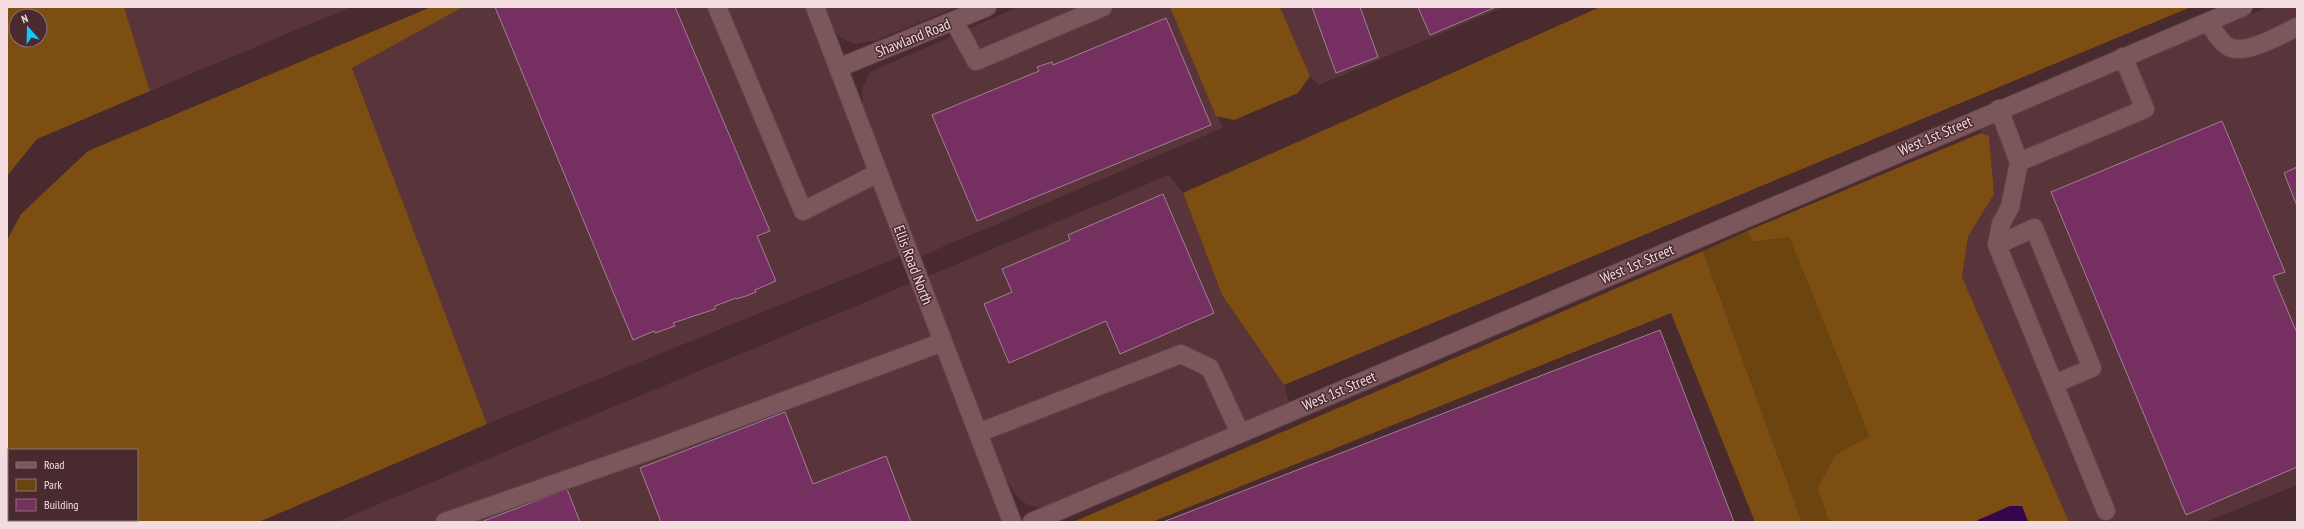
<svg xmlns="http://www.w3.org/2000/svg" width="2304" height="529" font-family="'PT Sans Narrow',sans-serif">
<rect width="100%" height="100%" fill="#492a2f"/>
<path fill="#59343a" d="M 124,7 L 351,7 L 150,91 Z
M 460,7 L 805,7 L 901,256 L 487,424 L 352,68 Z
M 823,7 L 957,7 L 874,41 L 855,44 L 842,39 L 832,29 Z
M 1018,7 L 1170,7 L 1223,128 L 919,257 L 863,108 L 862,88 L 870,72 Z
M 1280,7 L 1504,7 L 1319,85 L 1310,76 Z
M 2268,7 L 2297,7 L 2297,485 L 2206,522 L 2069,522 L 1962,277 L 1968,237 L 1994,194 L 1989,136 L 1981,133 L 1981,127 Z
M 1169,175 L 1183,193 L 1222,295 L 1284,385 L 1289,402 L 1042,508 L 1028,505 L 1018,498 L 1004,476 L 928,276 Z
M 911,283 L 1002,522 L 336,522 Z"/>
<path fill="#6b4410" d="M 1747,231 L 1752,242 L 1789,237 L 1869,436 L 1836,454 L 1817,488 L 1829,522 L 1802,522 L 1703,251 Z"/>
<path fill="#7c4e11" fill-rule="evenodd" d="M 7,7 L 124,7 L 150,91 L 37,139 L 7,176 ZM 16,16 L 40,16 L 40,40 L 16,40 Z
M 431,7 L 461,8 L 352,68 L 487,424 L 259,522 L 7,522 L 7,240 L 21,214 L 88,151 ZM 9,450 L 137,450 L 137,520 L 9,520 Z
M 1170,7 L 1280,7 L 1310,76 L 1298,93 L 1234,120 L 1216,116 Z
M 1600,7 L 2191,7 L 1284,385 L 1222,295 L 1183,193 Z
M 1981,133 L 1989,136 L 1994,194 L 1968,237 L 1962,277 L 2069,522 L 2028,522 L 2022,506 L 1978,520 L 1977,522 L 1829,522 L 1817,488 L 1836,454 L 1869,436 L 1789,237 L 1752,242 L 1747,231 Z
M 1703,251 L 1802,522 L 1755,522 L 1671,313 L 1152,522 L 1073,522 Z"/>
<path fill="#35064b" d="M 2010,506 L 2022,506 L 2028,522 L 1977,522 L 1978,520 Z"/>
<path fill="#762f61" stroke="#9f8094" d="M 495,7 L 675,7 L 770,231 L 757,236 L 776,281 L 755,290 L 756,292 L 746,296 L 736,299 L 736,298 L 715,306 L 715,309 L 673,323 L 675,326 L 655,333 L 654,331 L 633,340 Z
M 1312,7 L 1360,7 L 1378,57 L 1336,73 Z
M 1418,7 L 1496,7 L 1430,35 Z
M 1166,18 L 1211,125 L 977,221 L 932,115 L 1039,71 L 1037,67 L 1052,62 L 1053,65 Z
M 2222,121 L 2285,272 L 2273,276 L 2297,333 L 2297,467 L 2186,515 L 2051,192 Z
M 2297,167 L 2297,206 L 2284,173 Z
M 1163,194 L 1214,313 L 1120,354 L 1106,321 L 1009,363 L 984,304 L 1012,292 L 1002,269 L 1070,240 L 1068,235 Z
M 1660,330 L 1734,522 L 1163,522 L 1514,386 Z
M 785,412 L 813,484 L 886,456 L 911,522 L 661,522 L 640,468 Z
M 567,489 L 580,522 L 481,522 Z"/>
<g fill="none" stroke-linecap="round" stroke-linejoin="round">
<g stroke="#61464b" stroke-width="20">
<path id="minor" d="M 717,7 L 803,211 L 878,173
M 815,7 L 1012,522
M 954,21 L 976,61 L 1103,7
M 2208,22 C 2213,29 2220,42 2227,46 C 2244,57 2280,35 2297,27
M 838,68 L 987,7
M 1999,109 L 2019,162 L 2010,207 L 2001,224 L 1997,245 L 2106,511
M 2019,162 L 2145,109 L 2123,57
M 1997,245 L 2034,228 L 2092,368 L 2054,384
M 978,433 L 1181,354 L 1210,368 L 1240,433
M 445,522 L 660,447 L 943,342
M 1032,522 L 2243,7"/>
</g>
<use href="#minor" stroke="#7b575c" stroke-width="18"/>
</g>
<g text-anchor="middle" stroke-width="3" stroke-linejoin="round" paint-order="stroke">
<g font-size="15" fill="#f2dcdf" stroke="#492a2f">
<text transform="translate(913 38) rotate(-22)" y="5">Shawland Road</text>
<text transform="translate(1935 136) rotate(-23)" y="5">West 1st Street</text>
<text transform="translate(1637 264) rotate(-23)" y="5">West 1st Street</text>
<text transform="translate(913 265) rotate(69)" y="5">Ellis Road North</text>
<text transform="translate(1339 391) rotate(-23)" y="5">West 1st Street</text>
</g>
</g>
<rect width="2304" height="529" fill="none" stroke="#f2dcdf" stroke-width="16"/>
<rect x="8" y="449" width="130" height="72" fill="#492a2f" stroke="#8d7175"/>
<rect x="16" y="462" width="20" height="6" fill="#7b575c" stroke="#8d7175"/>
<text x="44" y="469" font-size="12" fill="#f2dcdf">Road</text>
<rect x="16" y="479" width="20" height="12" fill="#6b4410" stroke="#8d7175"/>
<text x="44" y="489" font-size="12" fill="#f2dcdf">Park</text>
<rect x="16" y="499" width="20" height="12" fill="#762f61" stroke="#8d7175"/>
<text x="44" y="509" font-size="12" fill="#f2dcdf">Building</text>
<g transform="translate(28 28) rotate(340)"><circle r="19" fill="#492a2f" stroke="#8d7175"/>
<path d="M0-3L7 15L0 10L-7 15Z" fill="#0fcafa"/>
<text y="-6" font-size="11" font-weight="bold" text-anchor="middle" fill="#f2dcdf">N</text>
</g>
</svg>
